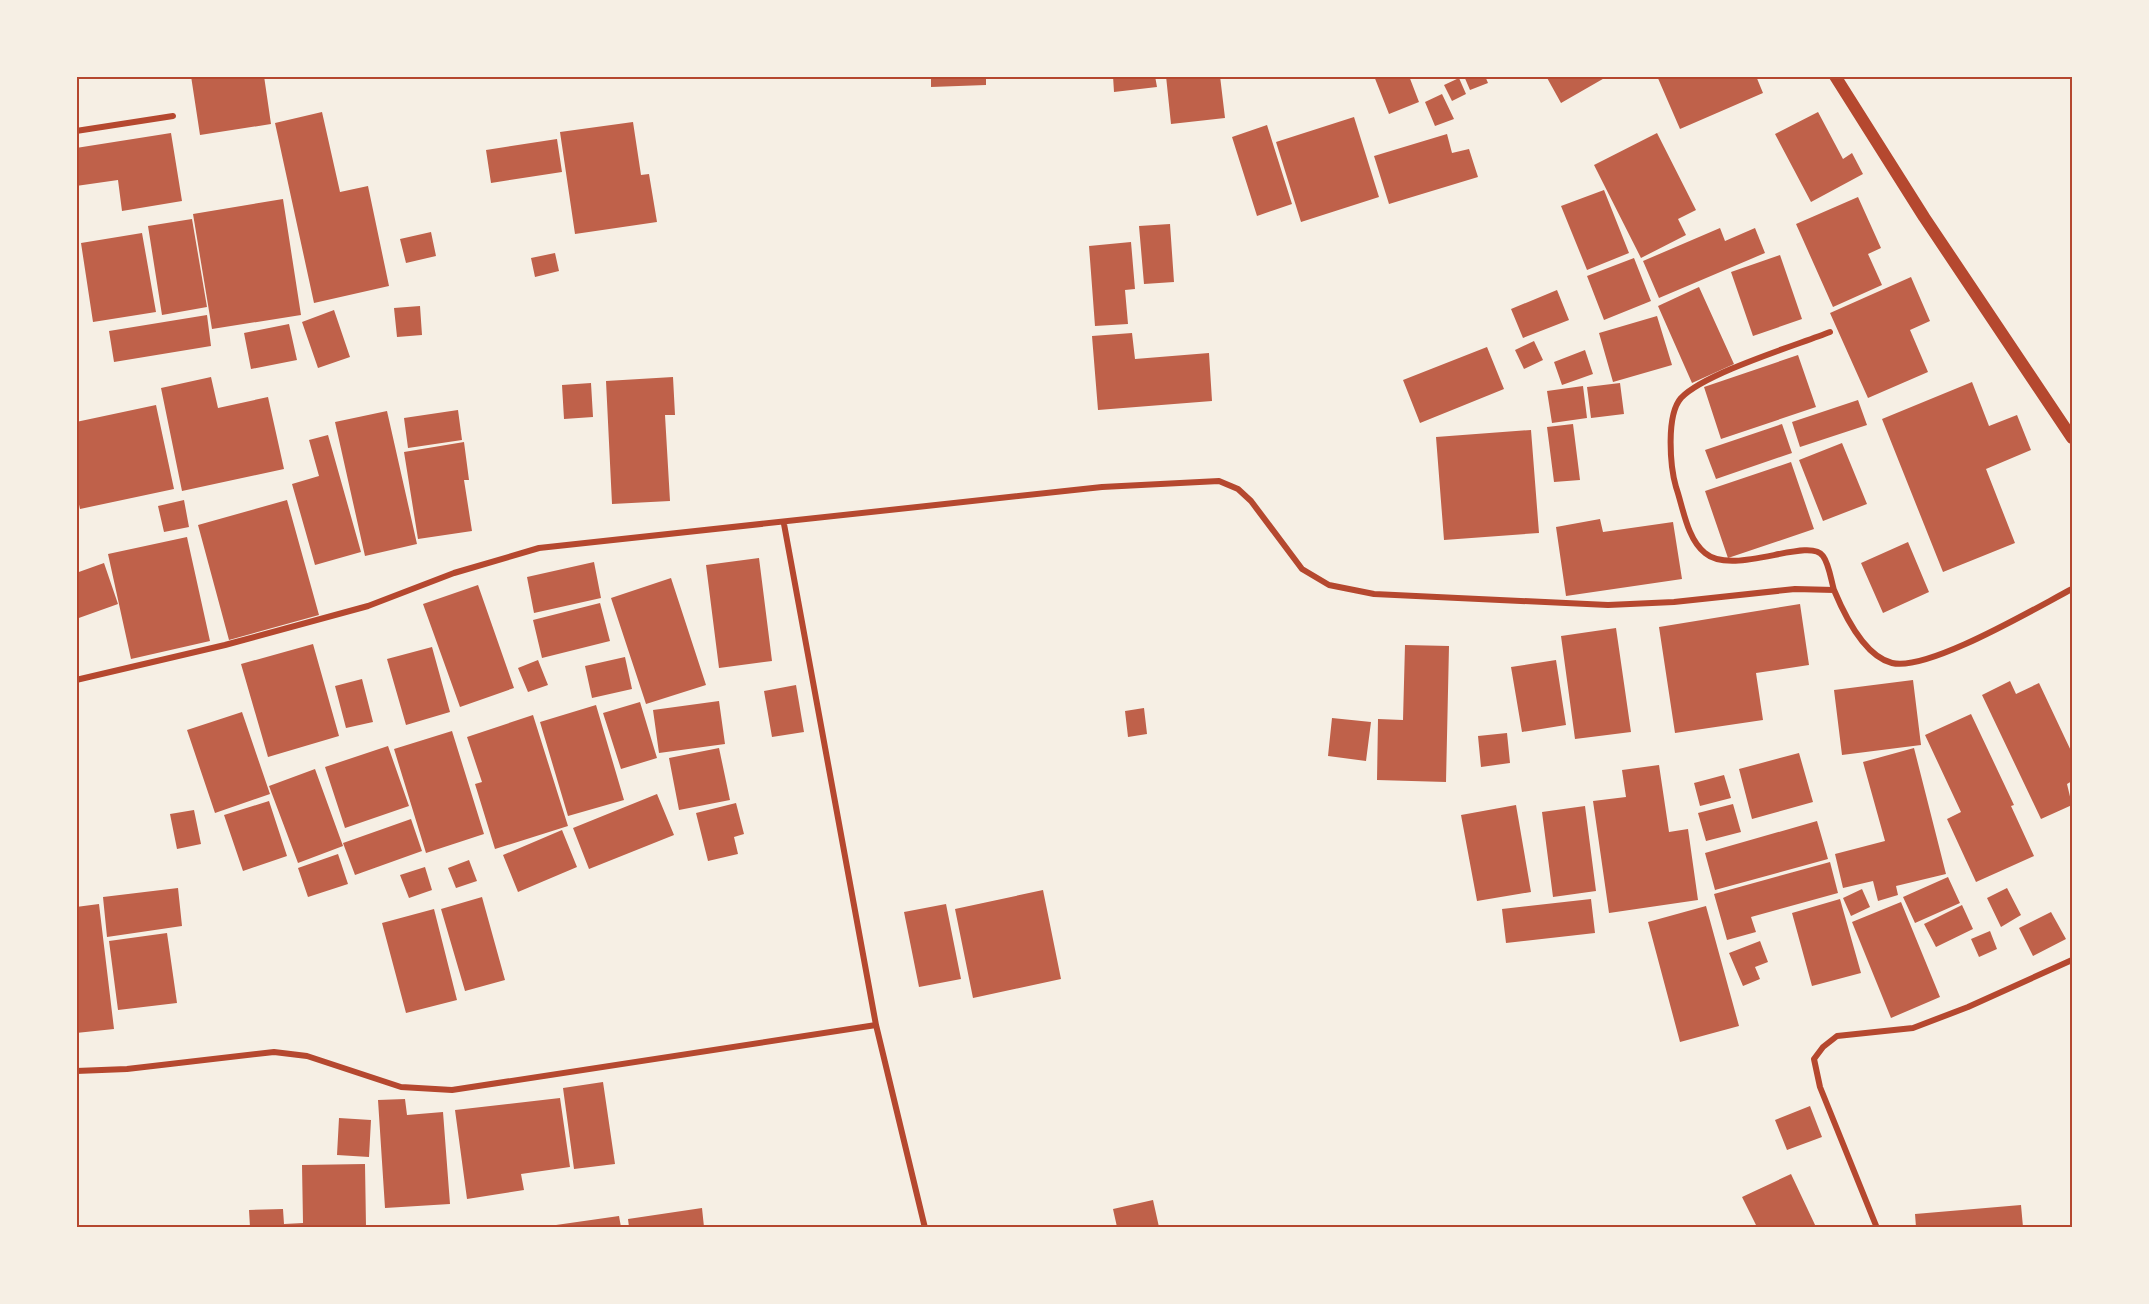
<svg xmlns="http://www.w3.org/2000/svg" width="2149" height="1304" font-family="Roboto,sans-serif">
<rect width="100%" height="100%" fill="#f6efe4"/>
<path fill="#bf614a" d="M 191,76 L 264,76 L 271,124 L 200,135 Z
M 931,76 L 986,76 L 986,85 L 931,87 Z
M 1113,76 L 1155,76 L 1157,87 L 1114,92 Z
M 1166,76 L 1220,76 L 1225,118 L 1171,124 Z
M 1374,76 L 1409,76 L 1419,102 L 1389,114 Z
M 1464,76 L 1485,76 L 1488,83 L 1470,90 Z
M 1546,76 L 1608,76 L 1561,103 Z
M 1657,76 L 1756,76 L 1763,93 L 1680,129 Z
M 1459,78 L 1466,94 L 1452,101 L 1444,85 Z
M 1442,94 L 1454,119 L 1435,126 L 1425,102 Z
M 322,112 L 340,192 L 368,186 L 389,286 L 314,303 L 275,123 Z
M 1818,112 L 1843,159 L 1852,153 L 1863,174 L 1811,202 L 1775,134 Z
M 1354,117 L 1379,197 L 1301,222 L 1276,142 Z
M 633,122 L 641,175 L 649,174 L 657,222 L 575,234 L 560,132 Z
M 1267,125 L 1292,204 L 1257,216 L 1232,137 Z
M 171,133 L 182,201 L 122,211 L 118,180 L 76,186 L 76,148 Z
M 1657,133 L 1696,210 L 1678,219 L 1686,235 L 1641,258 L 1594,165 Z
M 1447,134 L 1452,153 L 1469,149 L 1478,177 L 1389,204 L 1374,156 Z
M 557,139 L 562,172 L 491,183 L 486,150 Z
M 1604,190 L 1629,253 L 1587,270 L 1561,206 Z
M 1858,197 L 1881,248 L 1868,254 L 1882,285 L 1833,307 L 1796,224 Z
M 283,199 L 301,315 L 212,329 L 193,214 Z
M 192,219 L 207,307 L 162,315 L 148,226 Z
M 1170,224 L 1174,282 L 1144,284 L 1139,226 Z
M 1720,228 L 1725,241 L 1755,228 L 1765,253 L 1659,298 L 1643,261 Z
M 431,232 L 436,256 L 406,263 L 400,239 Z
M 142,233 L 156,312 L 93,322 L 81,243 Z
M 1131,242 L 1135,289 L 1125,290 L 1128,324 L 1095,326 L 1089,246 Z
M 555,253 L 559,271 L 535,277 L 531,258 Z
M 1780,255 L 1802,319 L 1753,336 L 1731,272 Z
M 1634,258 L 1651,301 L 1604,320 L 1587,276 Z
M 1911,277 L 1930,321 L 1910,330 L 1928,372 L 1868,398 L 1830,313 Z
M 1699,287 L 1734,364 L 1692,383 L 1658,306 Z
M 1557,290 L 1569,320 L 1523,338 L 1511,309 Z
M 420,306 L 422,335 L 397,337 L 394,308 Z
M 334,310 L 350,357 L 318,368 L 302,322 Z
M 207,315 L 211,346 L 114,362 L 109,331 Z
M 1657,316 L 1672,365 L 1613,382 L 1599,333 Z
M 289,324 L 297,360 L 251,369 L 244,333 Z
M 1132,333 L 1135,359 L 1209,353 L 1212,401 L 1098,410 L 1092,336 Z
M 1534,341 L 1543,360 L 1524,369 L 1515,350 Z
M 1487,347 L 1504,389 L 1420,423 L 1403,380 Z
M 1585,350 L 1593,374 L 1562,385 L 1554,362 Z
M 1798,355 L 1816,407 L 1721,439 L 1704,387 Z
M 211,377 L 218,408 L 268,397 L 284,469 L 182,491 L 161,388 Z
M 673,377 L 675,415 L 665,415 L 670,501 L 612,504 L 606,381 Z
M 1972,382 L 1989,426 L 2017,415 L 2031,450 L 1986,469 L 2015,543 L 1943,572 L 1882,419 Z
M 591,383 L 593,417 L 564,419 L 562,385 Z
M 1620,383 L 1624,414 L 1591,418 L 1587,387 Z
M 1583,386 L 1587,418 L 1552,423 L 1547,391 Z
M 1858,400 L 1867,425 L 1800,447 L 1792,422 Z
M 156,405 L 174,489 L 80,509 L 76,491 L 76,422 Z
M 458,410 L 462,440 L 408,448 L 404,418 Z
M 387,411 L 417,544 L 365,556 L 335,422 Z
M 1573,424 L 1580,480 L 1554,482 L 1547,427 Z
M 1782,424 L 1792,453 L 1716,479 L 1705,450 Z
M 1531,430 L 1539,533 L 1444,540 L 1436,437 Z
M 328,435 L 361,552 L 315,565 L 292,484 L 319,476 L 309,440 Z
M 464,442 L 469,480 L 464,480 L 472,531 L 418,539 L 404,452 Z
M 1842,443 L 1867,504 L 1823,521 L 1799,460 Z
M 1791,462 L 1814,529 L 1728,558 L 1705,491 Z
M 184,500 L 189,527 L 164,532 L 158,506 Z
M 287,500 L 319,615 L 229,640 L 198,525 Z
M 1600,519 L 1603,532 L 1673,522 L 1682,579 L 1566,596 L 1556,527 Z
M 187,537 L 210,641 L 131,659 L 108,554 Z
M 1908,542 L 1929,592 L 1883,613 L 1861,563 Z
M 759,558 L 772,661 L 719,668 L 706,565 Z
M 594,562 L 601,598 L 534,613 L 527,577 Z
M 104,563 L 118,604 L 76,619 L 76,573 Z
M 671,578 L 706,685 L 646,704 L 611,598 Z
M 478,585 L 514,688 L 460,707 L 423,604 Z
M 600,603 L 610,641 L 542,658 L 533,620 Z
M 1800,604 L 1809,665 L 1756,673 L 1763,720 L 1675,733 L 1659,627 Z
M 1616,628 L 1631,732 L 1575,739 L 1561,636 Z
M 313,644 L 339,736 L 268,757 L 241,664 Z
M 1405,645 L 1449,646 L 1446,782 L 1377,780 L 1378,719 L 1403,720 Z
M 432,647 L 450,712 L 406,725 L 387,659 Z
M 625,657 L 632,689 L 592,698 L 585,666 Z
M 538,660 L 548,685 L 528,692 L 518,668 Z
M 1556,660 L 1566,725 L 1522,732 L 1511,667 Z
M 362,679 L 373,722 L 346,728 L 335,686 Z
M 1913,680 L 1921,745 L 1842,755 L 1834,690 Z
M 2010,681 L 2016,694 L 2039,683 L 2072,753 L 2072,781 L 2067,784 L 2072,805 L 2041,819 L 1982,695 Z
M 796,685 L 804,732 L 772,737 L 764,691 Z
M 719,701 L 725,744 L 659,753 L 653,710 Z
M 640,702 L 657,758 L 621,769 L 603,713 Z
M 596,705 L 624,800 L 568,816 L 540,722 Z
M 1144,708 L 1147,734 L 1128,737 L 1125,711 Z
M 242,712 L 270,794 L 215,813 L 187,730 Z
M 1971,714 L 2014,805 L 2011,806 L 2034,856 L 1976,882 L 1947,819 L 1961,812 L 1925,735 Z
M 533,715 L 568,826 L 495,849 L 475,784 L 482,782 L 467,737 Z
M 1332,718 L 1371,722 L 1366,761 L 1328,756 Z
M 452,731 L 484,834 L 426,853 L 394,749 Z
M 1507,733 L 1510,763 L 1481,767 L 1478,736 Z
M 388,746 L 409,806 L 345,828 L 325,767 Z
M 719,748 L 730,800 L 679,810 L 669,758 Z
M 1914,748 L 1946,874 L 1896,886 L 1898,895 L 1878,901 L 1873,881 L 1843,888 L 1835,854 L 1885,841 L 1863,762 Z
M 1799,753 L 1813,802 L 1752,819 L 1739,769 Z
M 1659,765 L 1669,832 L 1688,829 L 1698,900 L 1609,913 L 1593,801 L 1626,797 L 1622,770 Z
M 315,769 L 343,846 L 298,863 L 269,786 Z
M 1724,775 L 1731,798 L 1700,806 L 1694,783 Z
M 657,794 L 674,835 L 589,869 L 573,828 Z
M 269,801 L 287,856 L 243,871 L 224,815 Z
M 736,803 L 744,834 L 734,837 L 738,854 L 708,861 L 696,813 Z
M 1733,804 L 1741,832 L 1706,841 L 1698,813 Z
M 1516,805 L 1531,892 L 1477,901 L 1461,815 Z
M 1585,806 L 1596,891 L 1553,897 L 1542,812 Z
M 194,810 L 201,844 L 177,849 L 170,814 Z
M 411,819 L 422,851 L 355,875 L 343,843 Z
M 1817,821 L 1828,859 L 1715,890 L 1705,853 Z
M 562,830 L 577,867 L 518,892 L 503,855 Z
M 338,854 L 348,884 L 308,897 L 298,868 Z
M 469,860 L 477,881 L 456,888 L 448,868 Z
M 1830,862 L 1838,893 L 1751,917 L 1756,932 L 1727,940 L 1714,894 Z
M 425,867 L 432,890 L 409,898 L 400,875 Z
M 1948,877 L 1960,903 L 1915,923 L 1903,897 Z
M 178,888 L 182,926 L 107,937 L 103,897 Z
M 2007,888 L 2021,915 L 2001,927 L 1987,898 Z
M 1862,889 L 1870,907 L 1851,916 L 1843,898 Z
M 1043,890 L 1061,979 L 973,998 L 955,909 Z
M 482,897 L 505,980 L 465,991 L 441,909 Z
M 1591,899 L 1595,933 L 1506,943 L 1502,909 Z
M 1840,899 L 1861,973 L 1812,986 L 1792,913 Z
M 1901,902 L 1940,997 L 1891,1018 L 1852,922 Z
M 99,904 L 114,1029 L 76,1033 L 76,907 Z
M 946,904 L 961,979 L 919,987 L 904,912 Z
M 1962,905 L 1973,929 L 1936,947 L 1924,924 Z
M 1706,906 L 1739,1026 L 1680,1042 L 1648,922 Z
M 434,909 L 457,1000 L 406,1013 L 382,923 Z
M 2051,912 L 2066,939 L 2033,956 L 2019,928 Z
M 1990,931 L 1997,949 L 1979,957 L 1971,939 Z
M 167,933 L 177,1003 L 118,1010 L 109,941 Z
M 1760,941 L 1768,962 L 1755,967 L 1760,979 L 1743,986 L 1729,953 Z
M 603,1082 L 615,1164 L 574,1169 L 563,1088 Z
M 560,1098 L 570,1167 L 521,1174 L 524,1190 L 467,1199 L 455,1110 Z
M 405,1099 L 407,1115 L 443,1112 L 450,1204 L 385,1208 L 378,1100 Z
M 1810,1106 L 1822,1137 L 1787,1150 L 1775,1120 Z
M 339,1118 L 371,1120 L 369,1157 L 337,1155 Z
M 365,1164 L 366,1227 L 250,1227 L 249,1210 L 283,1209 L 284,1224 L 303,1223 L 302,1165 Z
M 1791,1174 L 1816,1227 L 1757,1227 L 1742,1197 Z
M 1153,1200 L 1159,1227 L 1117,1227 L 1113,1209 Z
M 2021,1205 L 2023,1227 L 1916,1227 L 1915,1214 Z
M 702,1208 L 704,1227 L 629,1227 L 628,1219 Z
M 619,1216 L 621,1227 L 550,1227 L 549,1226 Z"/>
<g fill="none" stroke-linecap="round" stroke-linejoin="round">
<path stroke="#b5482f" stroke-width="6" d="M 76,131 L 173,116
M 1830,332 C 1794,346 1705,373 1681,398 C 1666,415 1670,466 1676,487 C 1683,507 1687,539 1705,553 C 1733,577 1809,536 1823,556 C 1829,564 1831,580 1834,590
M 784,524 L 876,1025 L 925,1228
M 76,680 L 225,645 L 368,606 L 454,573 L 539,548 L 1102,487 L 1219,481 L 1238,489 L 1251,501 L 1302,569 L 1329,585 L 1374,594 L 1608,605 L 1674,602 L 1795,589 L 1834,590 C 1844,614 1864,656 1892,663 C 1928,672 2037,607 2072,589
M 76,1071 L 127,1069 L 274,1052 L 307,1056 L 401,1087 L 452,1090 L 876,1025
M 1877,1228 L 1820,1087 L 1814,1059 L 1823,1047 L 1837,1036 L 1913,1028 L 1968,1007 L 2072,960"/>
<path stroke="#b5482f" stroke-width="12" d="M 1835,76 L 1924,217 L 2072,438"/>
</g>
<rect width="2149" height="1304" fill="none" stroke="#f6efe4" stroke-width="156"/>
<rect x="78" y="78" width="1993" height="1148" fill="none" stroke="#b5482f" stroke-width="2"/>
</svg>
